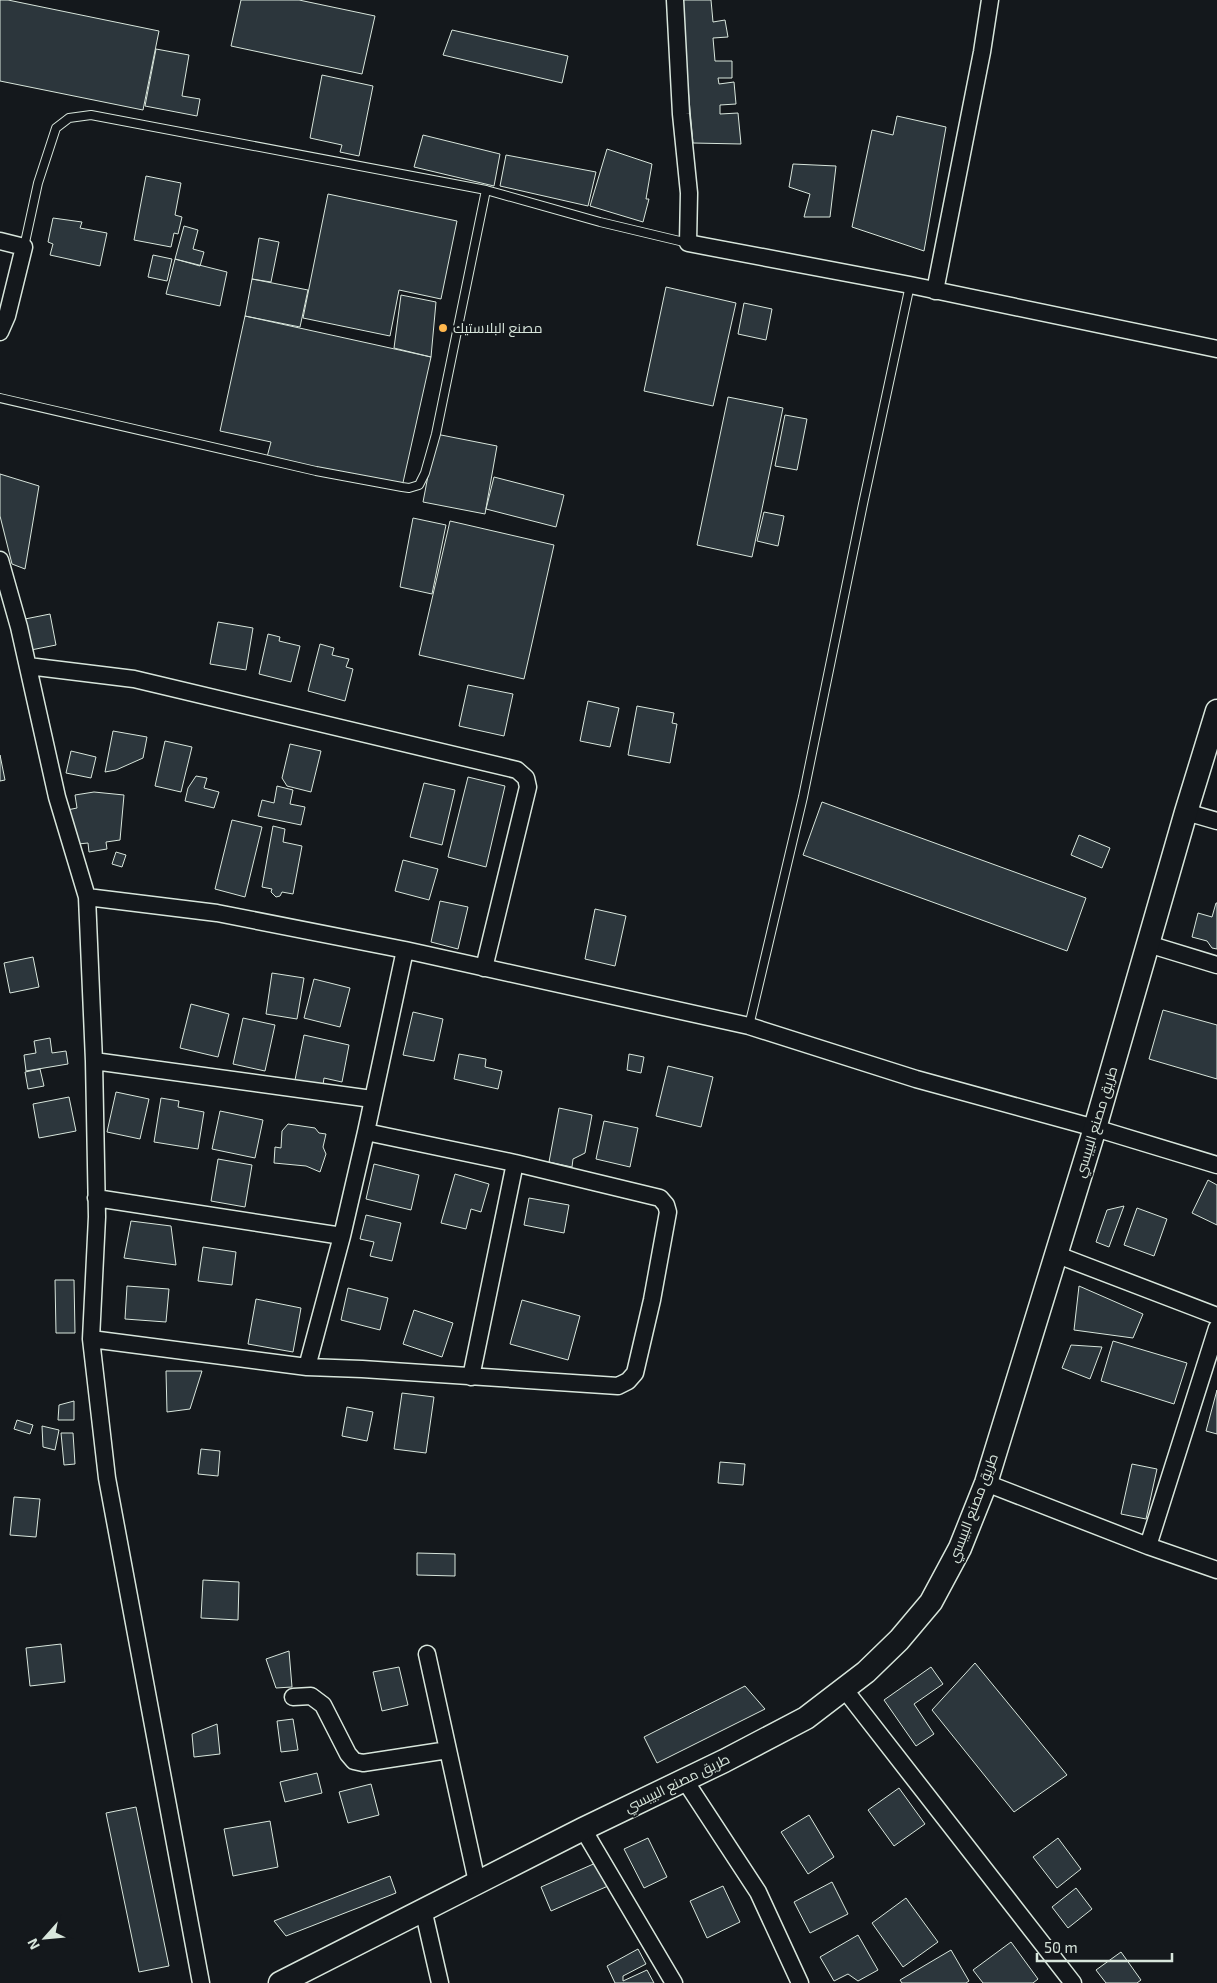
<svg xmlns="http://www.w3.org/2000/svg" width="1217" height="1983" font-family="'Exo 2',Cairo,sans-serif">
<rect width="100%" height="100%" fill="#14181c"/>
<path fill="#2c363c" stroke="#d8e6dc" d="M 0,0 L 8,0 L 159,31 L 143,110 L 0,81 Z
M 241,0 L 299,0 L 375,16 L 362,74 L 231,46 Z
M 680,0 L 711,0 L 713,22 L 725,20 L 728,37 L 713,38 L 715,61 L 732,61 L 732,78 L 718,78 L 719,84 L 734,82 L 736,104 L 720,105 L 720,114 L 738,113 L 741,144 L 693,143 Z
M 452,30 L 568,56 L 562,83 L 443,55 Z
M 156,49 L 189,55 L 182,96 L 200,99 L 197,116 L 145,106 Z
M 322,75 L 373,86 L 359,156 L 340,152 L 342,145 L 310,138 Z
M 897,116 L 946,127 L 924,251 L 852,227 L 872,130 L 893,135 Z
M 423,135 L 500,154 L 494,186 L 414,167 Z
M 607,149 L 652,164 L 646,199 L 649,199 L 643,222 L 590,206 Z
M 506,155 L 596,172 L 588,206 L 500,186 Z
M 793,164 L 836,166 L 830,217 L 804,217 L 810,194 L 789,187 Z
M 146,176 L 181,183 L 175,215 L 182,217 L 178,234 L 174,233 L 171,247 L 134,240 Z
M 328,194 L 457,221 L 441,299 L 399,290 L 390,336 L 303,318 Z
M 53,218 L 82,222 L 80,228 L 107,233 L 100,266 L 50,255 L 53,244 L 48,242 Z
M 184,226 L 198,230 L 193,249 L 204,252 L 200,266 L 175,259 Z
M 259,238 L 279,242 L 271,282 L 252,279 Z
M 153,255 L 172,259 L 167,281 L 148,277 Z
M 175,259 L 227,272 L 220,306 L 166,294 Z
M 252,279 L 308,290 L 300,327 L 245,316 Z
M 666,287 L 736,303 L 713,406 L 644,391 Z
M 401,295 L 436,302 L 431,357 L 394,348 Z
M 744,303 L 772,309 L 766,340 L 738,334 Z
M 245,316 L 431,357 L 402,487 L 267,457 L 271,442 L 220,431 Z
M 728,397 L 783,408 L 752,557 L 697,545 Z
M 785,415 L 807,419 L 797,470 L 775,466 Z
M 436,434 L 497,446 L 485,514 L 423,502 Z
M 0,474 L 39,486 L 25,569 L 12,564 L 0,516 Z
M 494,477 L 564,495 L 556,527 L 486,509 Z
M 764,512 L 784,516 L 778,546 L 757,541 Z
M 413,518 L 446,525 L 432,594 L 400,587 Z
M 450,521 L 554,545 L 524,679 L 419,655 Z
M 50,614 L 56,645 L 31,650 L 25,619 Z
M 218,622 L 253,628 L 246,670 L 210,664 Z
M 268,634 L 280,637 L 279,641 L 300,646 L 291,682 L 259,674 Z
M 320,644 L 334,648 L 332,655 L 349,659 L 346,667 L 353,669 L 345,701 L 308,691 Z
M 468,685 L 513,694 L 504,736 L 459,726 Z
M 588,701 L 619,708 L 610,747 L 580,741 Z
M 637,706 L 674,713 L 672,723 L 677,724 L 670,763 L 628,755 Z
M 113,731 L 147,737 L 143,758 L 116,770 L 105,772 Z
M 165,741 L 192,747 L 181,792 L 155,786 Z
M 290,744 L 321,751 L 311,792 L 287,786 L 282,778 Z
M 71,751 L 96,757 L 91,778 L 66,773 Z
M 0,755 L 5,780 L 0,781 Z
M 196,776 L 207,778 L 204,788 L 219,792 L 214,808 L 185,801 L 188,788 Z
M 468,777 L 505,786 L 486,867 L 448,857 Z
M 424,783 L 455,790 L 442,845 L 410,837 Z
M 277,786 L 293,790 L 290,804 L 305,807 L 301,825 L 258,816 L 262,800 L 274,803 Z
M 94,792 L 124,795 L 120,840 L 106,842 L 107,849 L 89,852 L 88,843 L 78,844 L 67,810 L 77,808 L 75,795 Z
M 822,802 L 1086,898 L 1067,951 L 803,855 Z
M 232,820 L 262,827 L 245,897 L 215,889 Z
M 273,826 L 285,829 L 283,842 L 302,846 L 293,894 L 282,892 L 280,896 L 276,897 L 271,892 L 272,889 L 262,887 Z
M 1079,835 L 1110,848 L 1102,868 L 1071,855 Z
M 116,852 L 126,855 L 122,867 L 112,864 Z
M 403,860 L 438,869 L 429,900 L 395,891 Z
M 440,901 L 468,907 L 458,949 L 431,942 Z
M 1216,903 L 1217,903 L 1217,949 L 1212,948 L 1207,941 L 1192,937 L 1198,913 L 1212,917 Z
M 595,909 L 626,916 L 615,966 L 585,959 Z
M 33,957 L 39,987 L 10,993 L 4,963 Z
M 272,973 L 304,978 L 297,1019 L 266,1014 Z
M 314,979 L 350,988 L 340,1027 L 304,1018 Z
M 191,1004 L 229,1014 L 218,1057 L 180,1048 Z
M 1163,1010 L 1217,1025 L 1217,1079 L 1149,1059 Z
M 413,1012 L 443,1019 L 434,1061 L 403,1055 Z
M 243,1018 L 275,1025 L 265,1071 L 233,1064 Z
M 304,1035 L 349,1045 L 342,1082 L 324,1078 L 323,1085 L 295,1080 Z
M 50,1038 L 52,1053 L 66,1051 L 68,1064 L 26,1071 L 24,1055 L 36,1053 L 34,1041 Z
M 459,1054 L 486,1059 L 485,1067 L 502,1071 L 498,1089 L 454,1079 Z
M 629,1054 L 644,1057 L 641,1073 L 627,1070 Z
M 668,1066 L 713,1077 L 701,1127 L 656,1116 Z
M 40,1069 L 44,1086 L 28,1089 L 25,1072 Z
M 116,1092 L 149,1099 L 140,1139 L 107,1132 Z
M 69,1097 L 76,1131 L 39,1138 L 33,1104 Z
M 161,1098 L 179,1101 L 178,1107 L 204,1112 L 198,1149 L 154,1142 Z
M 559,1108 L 592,1115 L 585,1153 L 573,1159 L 572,1167 L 549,1162 Z
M 220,1111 L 263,1120 L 255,1158 L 212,1149 Z
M 604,1121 L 638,1128 L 630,1167 L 596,1159 Z
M 288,1124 L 315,1128 L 319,1133 L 326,1134 L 323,1147 L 326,1154 L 320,1172 L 306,1166 L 274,1163 L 275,1147 L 281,1148 L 282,1131 Z
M 218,1159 L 252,1165 L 245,1207 L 211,1201 Z
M 374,1164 L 419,1175 L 411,1210 L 366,1199 Z
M 455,1174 L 489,1184 L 481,1212 L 471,1209 L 466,1229 L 441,1223 Z
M 1208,1180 L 1217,1185 L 1217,1225 L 1192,1213 Z
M 529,1198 L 569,1205 L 564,1233 L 524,1225 Z
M 1124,1206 L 1109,1247 L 1096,1242 L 1107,1210 Z
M 1137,1208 L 1167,1219 L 1154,1256 L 1124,1245 Z
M 366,1215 L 401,1223 L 392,1261 L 370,1256 L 374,1242 L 360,1239 Z
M 131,1221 L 171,1226 L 176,1265 L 124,1258 Z
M 203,1247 L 236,1252 L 232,1285 L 198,1281 Z
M 55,1280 L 74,1280 L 75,1333 L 56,1333 Z
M 127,1286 L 169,1289 L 166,1322 L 125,1319 Z
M 1079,1286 L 1143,1314 L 1133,1338 L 1074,1330 Z
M 348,1288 L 388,1298 L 380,1330 L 341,1320 Z
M 256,1299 L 301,1308 L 293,1352 L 248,1344 Z
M 522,1300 L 580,1316 L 568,1360 L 510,1344 Z
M 414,1310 L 453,1323 L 442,1357 L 403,1344 Z
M 1113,1341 L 1187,1363 L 1174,1404 L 1101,1381 Z
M 1071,1345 L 1102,1347 L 1090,1379 L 1062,1368 Z
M 166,1371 L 202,1371 L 190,1409 L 167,1412 Z
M 1217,1390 L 1217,1434 L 1206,1431 Z
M 402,1393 L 434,1397 L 426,1453 L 394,1449 Z
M 74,1401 L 74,1420 L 58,1420 L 59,1405 Z
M 347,1407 L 373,1412 L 367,1441 L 342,1436 Z
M 17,1420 L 33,1425 L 30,1434 L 14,1429 Z
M 42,1426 L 59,1430 L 55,1450 L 43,1447 Z
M 61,1433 L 73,1433 L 75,1464 L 64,1465 Z
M 201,1449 L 220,1451 L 218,1476 L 198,1474 Z
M 720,1462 L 745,1464 L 743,1485 L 718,1483 Z
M 1132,1464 L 1157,1469 L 1146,1519 L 1121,1514 Z
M 14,1497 L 40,1499 L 36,1537 L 10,1535 Z
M 417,1553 L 455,1554 L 455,1576 L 417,1575 Z
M 203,1580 L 239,1582 L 238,1620 L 201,1618 Z
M 61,1644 L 65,1682 L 30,1686 L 26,1648 Z
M 289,1651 L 292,1687 L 276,1688 L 266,1659 Z
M 975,1663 L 1067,1775 L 1014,1812 L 932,1710 Z
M 399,1667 L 408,1705 L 382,1711 L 373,1672 Z
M 931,1667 L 943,1684 L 914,1704 L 934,1734 L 916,1746 L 884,1700 Z
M 745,1686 L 765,1709 L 657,1763 L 644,1737 Z
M 293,1719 L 298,1750 L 281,1752 L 277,1721 Z
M 217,1724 L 220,1754 L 194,1757 L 192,1734 Z
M 317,1773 L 322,1793 L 285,1802 L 280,1782 Z
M 371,1784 L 379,1815 L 348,1823 L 339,1792 Z
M 899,1788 L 925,1824 L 894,1846 L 868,1810 Z
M 136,1807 L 169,1966 L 139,1972 L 106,1813 Z
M 809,1815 L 834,1857 L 808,1874 L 781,1832 Z
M 270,1821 L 278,1867 L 233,1876 L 224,1829 Z
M 648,1838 L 667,1877 L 644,1888 L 624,1849 Z
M 1058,1838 L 1081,1869 L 1057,1888 L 1033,1857 Z
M 598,1862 L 608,1886 L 551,1911 L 541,1887 Z
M 390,1876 L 396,1893 L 286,1936 L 274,1921 Z
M 832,1882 L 848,1914 L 810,1933 L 794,1902 Z
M 723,1886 L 740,1922 L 707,1938 L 690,1901 Z
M 1076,1888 L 1092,1909 L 1068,1928 L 1052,1907 Z
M 906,1898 L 938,1942 L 903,1967 L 872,1923 Z
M 858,1935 L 878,1970 L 858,1981 L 848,1974 L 834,1981 L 820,1957 Z
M 1011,1942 L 1038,1979 L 1033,1983 L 983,1983 L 973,1970 Z
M 638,1949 L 646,1964 L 623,1976 L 623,1981 L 647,1970 L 654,1983 L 615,1983 L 607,1966 Z
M 951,1950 L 969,1981 L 966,1983 L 902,1983 L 900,1980 Z
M 1121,1952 L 1141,1980 L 1137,1983 L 1106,1983 L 1096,1970 Z"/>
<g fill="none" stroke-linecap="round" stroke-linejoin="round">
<g stroke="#d8e6dc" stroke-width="10">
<path id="service" d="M 24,247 L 38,183 L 56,128 L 69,118 L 91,115 L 486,190 L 600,222 L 688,243
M 0,398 L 316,471 L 402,487 L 409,488 L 419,485 L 425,473 L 436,434 L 486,190
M 749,1026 L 803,797 L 863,504 L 910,285"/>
</g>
<g stroke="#d8e6dc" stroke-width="19">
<path id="minor" d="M 675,0 L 681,114 L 689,193 L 688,243 L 910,285 L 1217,349
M 0,241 L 24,247 L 7,316 L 0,332
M 935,291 L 982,52 L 990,0
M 0,560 L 19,627 L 57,797 L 87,897 L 94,1061 L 97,1217 L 91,1339 L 107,1478 L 201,1983
M 28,666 L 134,679 L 517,770 L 526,778 L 528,787 L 484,968
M 1186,812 L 1217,821
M 87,897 L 217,913 L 405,950 L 749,1026 L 916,1079 L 1095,1128 L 1217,1165
M 1148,944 L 1217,965
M 94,1061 L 372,1099
M 96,1198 L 342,1236
M 1055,1254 L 1217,1316
M 91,1339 L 307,1367 L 362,1369 L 618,1386 L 628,1381 L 635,1373 L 652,1300 L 668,1212 L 666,1205 L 660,1198 L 515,1163 L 366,1132
M 307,1367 L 342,1236 L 366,1132 L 405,950
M 471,1377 L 515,1163
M 986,1483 L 1148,1546 L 1217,1570
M 1148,1546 L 1217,1328
M 427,1654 L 477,1882
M 845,1690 L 1073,1983
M 293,1697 L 311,1696 L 323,1705 L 348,1754 L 354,1761 L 363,1763 L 448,1750
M 684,1779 L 758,1892 L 800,1983
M 583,1829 L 674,1983
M 423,1909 L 440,1983"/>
</g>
<g stroke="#d8e6dc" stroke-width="25">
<path id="secondary" d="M 280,1983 L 583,1829 L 724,1761 L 806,1718 L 866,1672 L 899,1640 L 931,1602 L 960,1548 L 986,1483 L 1095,1128 L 1186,812 L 1217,711"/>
</g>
<use href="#service" stroke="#14181c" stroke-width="8"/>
<use href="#minor" stroke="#14181c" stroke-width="16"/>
<use href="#secondary" stroke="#14181c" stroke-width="22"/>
</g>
<circle fill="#ffb74d" stroke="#14181c" stroke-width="2" cx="443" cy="328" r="5"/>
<g text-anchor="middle" stroke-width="4" stroke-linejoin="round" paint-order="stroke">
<g font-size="14" fill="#d8e6dc" stroke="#14181c" text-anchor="start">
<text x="453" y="333">مصنع البلاستيك</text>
</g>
<g font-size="14" fill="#d8e6dc" stroke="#14181c">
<text transform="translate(1096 1122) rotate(-73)" y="5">طريق مصنع البيبسي</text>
<text transform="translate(973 1508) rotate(-69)" y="5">طريق مصنع البيبسي</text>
<text transform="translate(677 1783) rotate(-26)" y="5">طريق مصنع البيبسي</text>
</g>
</g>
<g transform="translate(45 1938) rotate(243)" stroke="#14181c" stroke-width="4" paint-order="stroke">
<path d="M0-4L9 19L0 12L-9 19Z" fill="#d8e6dc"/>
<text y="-8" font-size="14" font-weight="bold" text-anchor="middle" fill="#d8e6dc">N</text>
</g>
<path d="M1037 1953v8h135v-8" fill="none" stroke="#d8e6dc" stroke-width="2.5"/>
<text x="1044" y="1953" font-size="15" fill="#d8e6dc" stroke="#14181c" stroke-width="4" paint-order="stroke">50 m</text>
</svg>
